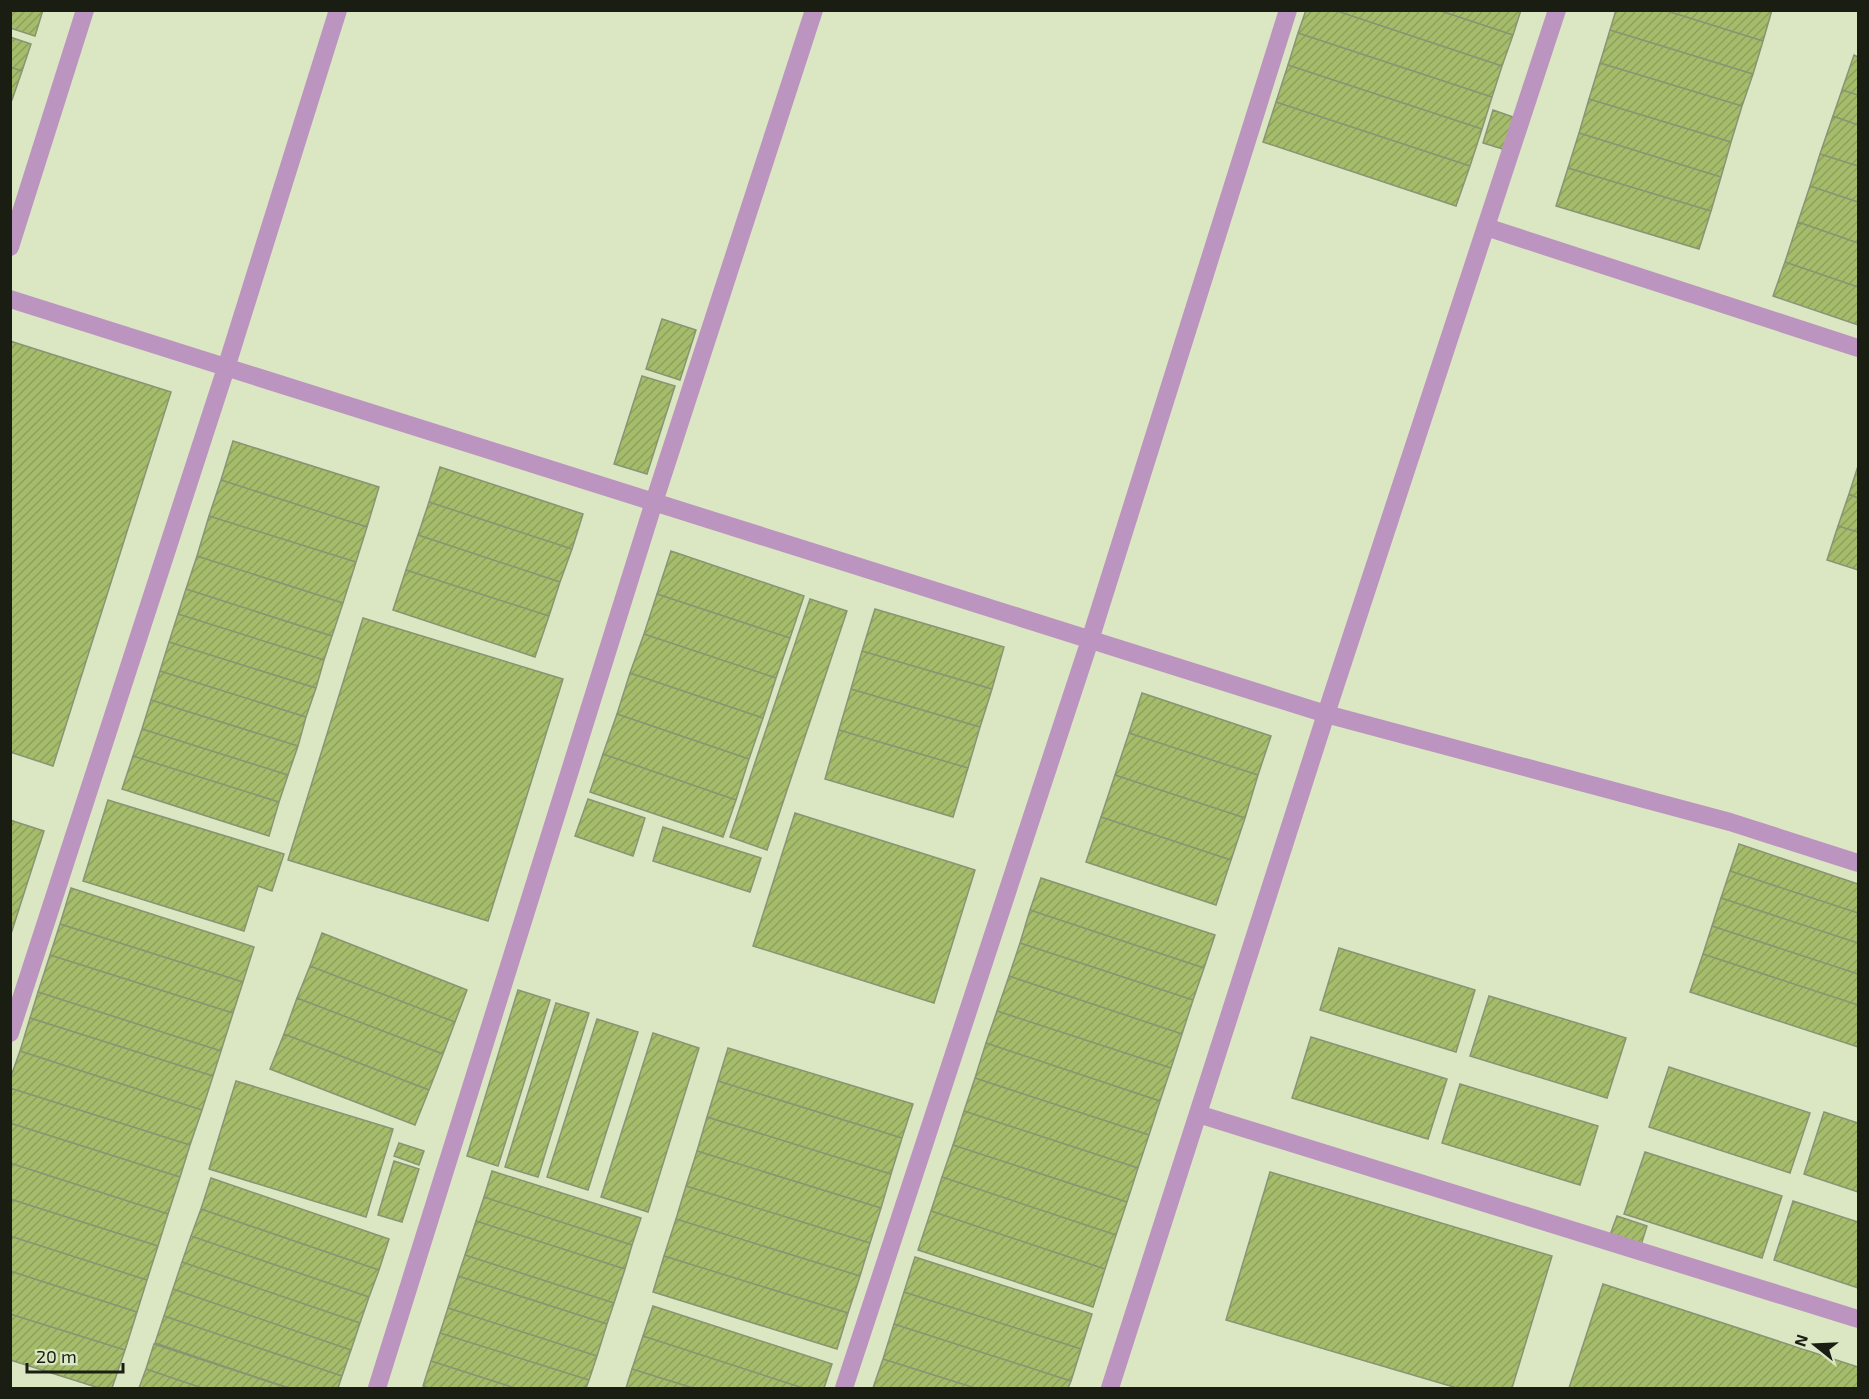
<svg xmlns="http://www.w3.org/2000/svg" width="1869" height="1399" font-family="'Exo 2',sans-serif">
<defs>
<pattern id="building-hatch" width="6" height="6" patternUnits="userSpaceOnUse" patternTransform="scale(1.5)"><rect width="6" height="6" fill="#a5bc6b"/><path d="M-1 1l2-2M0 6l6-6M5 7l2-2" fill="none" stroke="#8da15c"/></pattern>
</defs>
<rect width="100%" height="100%" fill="#dbe6c3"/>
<path fill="url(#building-hatch)" stroke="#899474" stroke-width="1.5" d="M 10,10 L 43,10 L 35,36 L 10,28 Z
M 1306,10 L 1334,10 L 1502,66 L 1492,97 L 1298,33 Z
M 1334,10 L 1438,10 L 1513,35 L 1502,66 Z
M 1438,10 L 1521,10 L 1513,35 Z
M 1616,10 L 1664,10 L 1763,41 L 1753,74 L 1610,30 Z
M 1664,10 L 1772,10 L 1763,41 Z
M 1610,30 L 1753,74 L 1742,106 L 1600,63 Z
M 1298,33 L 1492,97 L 1482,129 L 1288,65 Z
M 10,37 L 31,44 L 22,71 L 10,67 Z
M 1854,55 L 1858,57 L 1858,95 L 1842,90 Z
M 1600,63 L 1742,106 L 1731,142 L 1589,99 Z
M 1288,65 L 1482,129 L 1470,166 L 1276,102 Z
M 10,67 L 22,71 L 12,100 L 10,99 Z
M 1842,90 L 1858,95 L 1858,125 L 1833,116 Z
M 1589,99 L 1731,142 L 1721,177 L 1579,133 Z
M 1276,102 L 1470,166 L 1456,206 L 1263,142 Z
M 1493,110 L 1516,118 L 1506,150 L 1483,143 Z
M 1833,116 L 1858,125 L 1858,166 L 1820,154 Z
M 1579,133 L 1721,177 L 1711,211 L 1568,168 Z
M 1820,154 L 1858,166 L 1858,202 L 1810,186 Z
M 1568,168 L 1711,211 L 1699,249 L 1556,206 Z
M 1810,186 L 1858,202 L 1858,243 L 1798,222 Z
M 1798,222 L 1858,243 L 1858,287 L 1785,262 Z
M 1785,262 L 1858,287 L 1858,325 L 1773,296 Z
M 662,319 L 696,330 L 680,380 L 646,369 Z
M 10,341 L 171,392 L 53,766 L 10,752 Z
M 642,376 L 675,386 L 647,474 L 614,464 Z
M 233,441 L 379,487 L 367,527 L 221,480 Z
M 1858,466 L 1858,498 L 1849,494 Z
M 440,467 L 583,514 L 572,549 L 429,502 Z
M 221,480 L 367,527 L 356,562 L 209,516 Z
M 1849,494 L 1858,498 L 1858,532 L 1838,526 Z
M 429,502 L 572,549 L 560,582 L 418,535 Z
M 209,516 L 356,562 L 343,603 L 197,556 Z
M 1838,526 L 1858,532 L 1858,570 L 1827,560 Z
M 418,535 L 560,582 L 549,616 L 406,570 Z
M 671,551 L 804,596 L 790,638 L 657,594 Z
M 197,556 L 343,603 L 332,636 L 186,589 Z
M 406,570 L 549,616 L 535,657 L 393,610 Z
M 186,589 L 332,636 L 324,660 L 178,614 Z
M 657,594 L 790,638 L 776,678 L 644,634 Z
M 810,599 L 847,611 L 767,850 L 730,837 Z
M 875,609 L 1004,647 L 992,689 L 862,651 Z
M 178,614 L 324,660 L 316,688 L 169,642 Z
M 363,618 L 563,679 L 488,921 L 288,860 Z
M 644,634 L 776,678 L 763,718 L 630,673 Z
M 169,642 L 316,688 L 306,717 L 160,671 Z
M 862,651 L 992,689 L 980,727 L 851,689 Z
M 160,671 L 306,717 L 298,746 L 151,700 Z
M 630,673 L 763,718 L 749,759 L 617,714 Z
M 851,689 L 980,727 L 968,768 L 839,730 Z
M 1142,693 L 1271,736 L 1258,775 L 1129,733 Z
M 151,700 L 298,746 L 288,775 L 142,729 Z
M 617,714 L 749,759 L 736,800 L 603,754 Z
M 142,729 L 288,775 L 279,802 L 133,756 Z
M 839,730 L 968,768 L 953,817 L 825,779 Z
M 1129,733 L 1258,775 L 1245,818 L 1115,775 Z
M 603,754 L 736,800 L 723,837 L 590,792 Z
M 133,756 L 279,802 L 269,836 L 122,789 Z
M 1115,775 L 1245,818 L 1231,860 L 1101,817 Z
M 588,799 L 645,818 L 633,856 L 575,836 Z
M 108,800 L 284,854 L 272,891 L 258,886 L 244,931 L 83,881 Z
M 795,813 L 975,870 L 934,1003 L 753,946 Z
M 1101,817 L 1231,860 L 1216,905 L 1086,862 Z
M 10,820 L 44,831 L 10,937 Z
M 663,827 L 761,858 L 750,892 L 653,861 Z
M 1739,844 L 1858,884 L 1858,913 L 1730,871 Z
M 1730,871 L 1858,913 L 1858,943 L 1721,898 Z
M 1041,878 L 1215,935 L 1204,968 L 1030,910 Z
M 71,888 L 254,947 L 243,982 L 60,924 Z
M 1721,898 L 1858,943 L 1858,974 L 1712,926 Z
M 1030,910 L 1204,968 L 1193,1000 L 1020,943 Z
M 60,924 L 243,982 L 233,1013 L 50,955 Z
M 1712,926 L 1858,974 L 1858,1005 L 1703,954 Z
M 322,933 L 467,990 L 455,1022 L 310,966 Z
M 1020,943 L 1193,1000 L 1182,1034 L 1009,976 Z
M 1339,948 L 1475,990 L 1456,1052 L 1320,1010 Z
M 1703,954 L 1858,1005 L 1858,1047 L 1690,992 Z
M 50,955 L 233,1013 L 221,1051 L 38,992 Z
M 310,966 L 455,1022 L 443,1054 L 297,998 Z
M 1009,976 L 1182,1034 L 1171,1068 L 997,1011 Z
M 518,990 L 550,1000 L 498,1166 L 467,1156 Z
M 38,992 L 221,1051 L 213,1076 L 30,1018 Z
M 1489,996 L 1626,1038 L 1607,1098 L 1470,1056 Z
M 297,998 L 443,1054 L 429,1090 L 284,1034 Z
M 556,1003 L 589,1013 L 538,1177 L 505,1167 Z
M 997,1011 L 1171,1068 L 1160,1101 L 986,1043 Z
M 30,1018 L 213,1076 L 202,1110 L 20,1051 Z
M 597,1019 L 638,1032 L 588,1190 L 547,1177 Z
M 653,1033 L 699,1048 L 648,1212 L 601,1197 Z
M 284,1034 L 429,1090 L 415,1125 L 270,1069 Z
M 1311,1037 L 1447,1079 L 1428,1139 L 1292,1098 Z
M 986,1043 L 1160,1101 L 1149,1135 L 975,1078 Z
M 728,1048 L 913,1104 L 902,1138 L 718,1081 Z
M 20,1051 L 202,1110 L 190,1145 L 10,1088 L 10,1079 Z
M 1669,1067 L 1810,1113 L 1790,1173 L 1649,1127 Z
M 975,1078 L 1149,1135 L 1138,1168 L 964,1111 Z
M 236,1081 L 393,1129 L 366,1217 L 209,1169 Z
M 718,1081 L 902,1138 L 891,1174 L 707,1117 Z
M 1460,1084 L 1598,1126 L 1580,1185 L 1442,1143 Z
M 10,1088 L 190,1145 L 180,1177 L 10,1123 Z
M 964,1111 L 1138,1168 L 1127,1202 L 953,1145 Z
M 1824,1112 L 1858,1123 L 1858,1192 L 1804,1174 Z
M 707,1117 L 891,1174 L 881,1208 L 697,1151 Z
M 10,1123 L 180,1177 L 168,1214 L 10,1163 Z
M 399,1143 L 424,1151 L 419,1165 L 394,1156 Z
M 953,1145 L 1127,1202 L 1116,1235 L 942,1177 Z
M 697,1151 L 881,1208 L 870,1243 L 686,1186 Z
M 1645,1152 L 1782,1196 L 1762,1258 L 1624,1214 Z
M 394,1161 L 419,1169 L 402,1222 L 378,1215 Z
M 10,1163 L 168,1214 L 158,1246 L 10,1199 Z
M 492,1171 L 641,1218 L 632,1245 L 484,1197 Z
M 1270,1172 L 1552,1256 L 1512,1388 L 1457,1388 L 1226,1320 Z
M 942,1177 L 1116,1235 L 1105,1269 L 931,1211 Z
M 211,1178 L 389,1239 L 379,1270 L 201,1209 Z
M 686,1186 L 870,1243 L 860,1276 L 676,1219 Z
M 484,1197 L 632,1245 L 625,1269 L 476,1221 Z
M 10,1199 L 158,1246 L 147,1280 L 10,1236 Z
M 1793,1201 L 1858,1222 L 1858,1288 L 1774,1260 Z
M 201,1209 L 379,1270 L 369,1297 L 191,1236 Z
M 931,1211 L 1105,1269 L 1093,1307 L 918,1250 Z
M 1617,1216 L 1647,1226 L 1641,1245 L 1610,1235 Z
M 676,1219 L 860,1276 L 848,1313 L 664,1256 Z
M 476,1221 L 625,1269 L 614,1303 L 465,1255 Z
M 10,1236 L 147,1280 L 137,1312 L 10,1271 Z
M 191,1236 L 369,1297 L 360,1323 L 182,1262 Z
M 465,1255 L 614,1303 L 607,1324 L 458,1276 Z
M 664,1256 L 848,1313 L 837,1349 L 653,1292 Z
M 915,1257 L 1092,1314 L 1081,1349 L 904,1292 Z
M 182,1262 L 360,1323 L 351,1350 L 173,1289 Z
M 10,1271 L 137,1312 L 125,1350 L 10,1314 Z
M 458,1276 L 607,1324 L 597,1356 L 448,1308 Z
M 1603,1284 L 1858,1367 L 1858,1388 L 1569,1388 Z
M 173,1289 L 351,1350 L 342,1376 L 164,1316 Z
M 904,1292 L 1081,1349 L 1071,1381 L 894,1324 Z
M 653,1306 L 832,1364 L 824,1388 L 803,1388 L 643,1336 Z
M 448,1308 L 597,1356 L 589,1380 L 440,1333 Z
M 10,1314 L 125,1350 L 112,1388 L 99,1388 L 10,1360 Z
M 164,1316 L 342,1376 L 338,1388 L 289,1388 L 155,1343 Z
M 894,1324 L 1071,1381 L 1068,1388 L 975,1388 L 883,1359 Z
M 440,1333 L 589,1380 L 586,1388 L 515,1388 L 431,1361 Z
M 643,1336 L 803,1388 L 693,1388 L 632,1369 Z
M 154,1344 L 288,1388 L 202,1388 L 146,1369 Z
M 883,1359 L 975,1388 L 873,1388 Z
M 431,1361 L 515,1388 L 429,1388 L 423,1386 Z
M 146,1369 L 202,1388 L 139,1388 Z
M 632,1369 L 693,1388 L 626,1388 Z"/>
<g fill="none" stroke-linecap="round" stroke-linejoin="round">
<path stroke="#bb94bf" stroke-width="18" d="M 1486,227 L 1858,348
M 10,247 L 85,10
M 10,299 L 1326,714 L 1730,822 L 1858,863
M 10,1033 L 226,368 L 338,10
M 1198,1114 L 1858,1319
M 377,1388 L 654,502 L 814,10
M 844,1388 L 1090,640 L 1288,10
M 1110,1388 L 1326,714 L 1557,10"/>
</g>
<rect width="1869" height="1399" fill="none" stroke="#1a1d11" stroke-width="24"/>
<g transform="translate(1815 1345) rotate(288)" stroke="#dbe6c3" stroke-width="4.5" paint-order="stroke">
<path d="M0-4.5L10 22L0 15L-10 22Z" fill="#1a1d11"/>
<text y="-9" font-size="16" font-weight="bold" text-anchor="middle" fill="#1a1d11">N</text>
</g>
<path d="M27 1363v9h96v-9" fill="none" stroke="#1a1d11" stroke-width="3"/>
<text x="36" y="1363" font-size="18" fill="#1a1d11" stroke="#dbe6c3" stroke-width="4.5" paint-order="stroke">20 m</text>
</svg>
